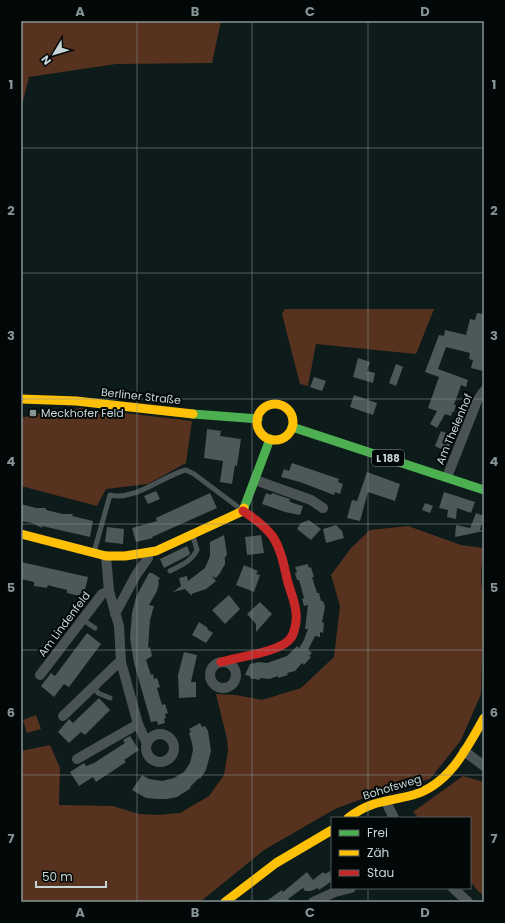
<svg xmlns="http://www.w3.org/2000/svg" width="505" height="923" font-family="Poppins,sans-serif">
<rect width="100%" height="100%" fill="#0e1b1b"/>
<path fill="#57321f" d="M 21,21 L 221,21 L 212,63 L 116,64 L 29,77 L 21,109 Z
M 285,309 L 434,309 L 416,354 L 316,344 L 308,386 L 300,384 L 282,314 Z
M 82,408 L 192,421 L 186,463 L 148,484 L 106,489 L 97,506 L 21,486 L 21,418 L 41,413 Z
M 408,526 L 461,545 L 483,548 C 482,564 479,583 484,598 L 484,645 L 482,648 L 481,694 L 461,740 L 430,779 L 375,794 L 335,809 L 264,850 L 200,902 L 21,902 L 21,751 L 50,745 L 60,768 L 59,805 L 113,806 L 139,814 L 156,815 L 180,813 L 209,796 L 224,775 L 228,751 L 227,739 L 216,694 L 236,695 L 262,700 L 301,688 L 334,657 L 340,606 L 331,575 L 351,548 L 370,530 Z
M 36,715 L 41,729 L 27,733 L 23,720 Z
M 463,776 L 484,782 L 484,896 L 478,891 L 470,881 L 470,818 L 419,818 L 413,812 Z"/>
<path fill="#4d5858" d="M 477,313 L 484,314 L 484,366 L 483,371 L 471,368 L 473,360 L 469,359 L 470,353 L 446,347 L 438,369 L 468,380 L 466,387 L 461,385 L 454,405 L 456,405 L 454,412 L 452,412 L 451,416 L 445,414 L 437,428 L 430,424 L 437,411 L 428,408 L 439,377 L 425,372 L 439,335 L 444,336 L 445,330 L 466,335 L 470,319 L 475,320 Z
M 358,358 L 370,362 L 367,371 L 375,373 L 373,383 L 353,377 Z
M 396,364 L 403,367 L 396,386 L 389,383 Z
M 314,377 L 326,381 L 322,391 L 310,387 Z
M 354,395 L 377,403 L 373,415 L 350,407 Z
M 207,429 L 221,431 L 220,436 L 241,439 L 237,466 L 235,465 L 232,484 L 220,482 L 223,461 L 204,458 Z
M 441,431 L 452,435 L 449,441 L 451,442 L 447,452 L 435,446 Z
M 292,463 L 339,479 L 338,482 L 343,484 L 340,494 L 335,492 L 334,495 L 300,482 L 281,477 L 284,469 L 289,471 Z
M 367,472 L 400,484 L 395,501 L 368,492 L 360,521 L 347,518 L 352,500 L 357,501 Z
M 156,491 L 160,499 L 148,504 L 144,496 Z
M 444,492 L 475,502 L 471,513 L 457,508 L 456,519 L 447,517 L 448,510 L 439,508 Z
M 210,493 L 217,508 L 152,537 L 153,538 L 136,542 L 132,528 L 157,521 L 156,518 Z
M 266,493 L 271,495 L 272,493 L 290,499 L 289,501 L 293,503 L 303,506 L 300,515 L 285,512 L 262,504 Z
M 425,503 L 433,506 L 430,513 L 422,510 Z
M 21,504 L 36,508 L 46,508 L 46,510 L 63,514 L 73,514 L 72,516 L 93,521 L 90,537 L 42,526 L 42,528 L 32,523 L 21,521 Z
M 476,513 L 484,516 L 480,530 L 484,531 L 455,537 L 456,525 L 470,528 Z
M 309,520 L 321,529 L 311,540 L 297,529 L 301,523 Z
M 336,525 L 342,531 L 344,538 L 326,543 L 323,529 Z
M 107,527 L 124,529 L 123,544 L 105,542 Z
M 224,535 L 227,554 L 225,558 L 223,558 L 225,559 L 225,564 L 220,573 L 216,578 L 212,576 L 216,581 L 206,589 L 191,594 L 190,588 L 192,596 L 185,589 L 173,592 L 181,586 L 179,578 L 187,576 L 188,581 L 205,568 L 210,556 L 210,542 Z
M 261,535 L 264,553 L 247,555 L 245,537 Z
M 187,546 L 190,553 L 189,555 L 164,568 L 160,559 Z
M 21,562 L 88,577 L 84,594 L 80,593 L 80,596 L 67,593 L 67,590 L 51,586 L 48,585 L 47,588 L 34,586 L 34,582 L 21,579 Z
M 308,564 L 309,568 L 311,567 L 314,577 L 312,577 L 317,593 L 319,593 L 321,601 L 323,601 L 325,607 L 322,622 L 324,623 L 323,633 L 320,632 L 320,637 L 315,636 L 308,650 L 312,653 L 309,656 L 311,657 L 304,665 L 302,663 L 295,671 L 287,673 L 288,675 L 278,678 L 278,676 L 269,679 L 260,678 L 260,680 L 250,678 L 250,676 L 245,675 L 250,664 L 259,662 L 267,663 L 287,656 L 297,646 L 299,648 L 304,640 L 308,629 L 305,629 L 308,605 L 304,606 L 302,599 L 304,598 L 299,580 L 297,580 L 295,573 L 297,572 L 295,567 Z
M 244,565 L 258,571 L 256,574 L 260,575 L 254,592 L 236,585 Z
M 149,573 L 152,573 L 160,578 L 158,581 L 159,583 L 157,591 L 149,605 L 154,606 L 150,620 L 148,648 L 150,647 L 152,656 L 146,660 L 151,675 L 153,674 L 154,679 L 157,678 L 160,687 L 157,688 L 162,705 L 165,704 L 168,713 L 165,714 L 166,718 L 164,719 L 165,723 L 158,725 L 157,721 L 151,722 L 134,663 L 130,638 L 132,613 L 136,597 Z
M 229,595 L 240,609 L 225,624 L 212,610 Z
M 260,602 L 272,614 L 256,632 L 256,624 L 247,614 Z
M 199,622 L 208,628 L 207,629 L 213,633 L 206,643 L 192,635 Z
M 87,633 L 101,644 L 69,687 L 64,684 L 54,697 L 41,686 L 51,673 L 55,676 Z
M 184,652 L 197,655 L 191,682 L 196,682 L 196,697 L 179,698 L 178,675 Z
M 99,698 L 110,710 L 85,735 L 81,732 L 69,743 L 58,732 L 69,719 L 73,723 Z
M 200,723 L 202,727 L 205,726 L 208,731 L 211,751 L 206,770 L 200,779 L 199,778 L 190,787 L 191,788 L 177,797 L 167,799 L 157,799 L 146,798 L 132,790 L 142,775 L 149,779 L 162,781 L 174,778 L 184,772 L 190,763 L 193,750 L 192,743 L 189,733 L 191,732 L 189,729 Z
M 130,736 L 139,750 L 124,760 L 126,762 L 96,782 L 93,777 L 79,786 L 70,772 L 84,763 L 86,766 L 94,763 L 125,743 L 123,740 Z
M 330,871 L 332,881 L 319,890 L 318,888 L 311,891 L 305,891 L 303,888 L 288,899 L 291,902 L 265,902 L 282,890 L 283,892 L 307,872 L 313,880 L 323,872 L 325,874 Z"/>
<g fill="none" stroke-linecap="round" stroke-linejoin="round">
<path stroke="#4a5354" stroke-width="5" d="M 94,552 L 110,495 C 136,501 162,476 186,470 L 194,474 L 242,510
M 170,571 C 181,565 191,562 197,550 L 193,536
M 83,620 L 95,628
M 93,686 L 98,693 L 110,698"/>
<path stroke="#4a5354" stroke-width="10" d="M 447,477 L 477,401 L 484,391
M 255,480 L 311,500 L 323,508
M 106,556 L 109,591 L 119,626 L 121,662 L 138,724 L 147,744
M 115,614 L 136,575 L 148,558 L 148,553
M210 675a13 13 0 1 1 26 0a13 13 0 1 1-26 0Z
M 40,675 L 102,594 L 109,591
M 63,716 L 117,664 L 121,662
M146 748a14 14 0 1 1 28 0a14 14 0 1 1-28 0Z
M 464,751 L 484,766
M 77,759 L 138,724
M 386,802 L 394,818
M 453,888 L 468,902
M 313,902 L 335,892 L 351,888"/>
<path stroke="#4caf50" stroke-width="9" d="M 193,414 L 258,419
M 292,427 L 484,490
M 244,508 L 270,439"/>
<path stroke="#ffc107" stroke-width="9" d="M 21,399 L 76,401 L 193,414
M257 422a18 18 0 1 1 36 0a18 18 0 1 1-36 0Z
M 21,534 L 106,556 L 125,556 L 156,551 L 243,511 L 244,508
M 348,818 C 371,800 387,802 413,795 C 449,785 467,748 484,718
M 225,902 L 276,863 L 332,830"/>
<path stroke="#c62828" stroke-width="9" d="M 221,662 C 238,657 280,652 290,639 C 295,633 297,620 296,612 C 295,602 291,593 288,583 C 284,567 282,551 273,537 C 265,526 254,518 243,511"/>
</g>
<path fill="none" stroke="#869495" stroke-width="1" stroke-opacity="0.55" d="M 137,21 L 137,902M 252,21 L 252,902M 368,21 L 368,818M 21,148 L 484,148M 21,273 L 484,273M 21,399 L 484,399M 21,524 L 484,524M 21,650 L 484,650M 21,775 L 484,775M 368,888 L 368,902"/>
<rect fill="#869495" stroke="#020808" stroke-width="1.5" x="29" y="409" width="8" height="8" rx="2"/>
<g text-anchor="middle" stroke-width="4" stroke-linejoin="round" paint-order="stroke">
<rect fill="#020808" stroke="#8c9898" stroke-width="1" x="372" y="450" width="32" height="16" rx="3"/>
<g font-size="10" font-weight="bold" fill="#c7d5d6">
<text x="388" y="462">L 188</text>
</g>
<g font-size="11" fill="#c7d5d6" stroke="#020808">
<text transform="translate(141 396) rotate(6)" y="4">Berliner Straße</text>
<text transform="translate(454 429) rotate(-67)" y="4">Am Thelenhof</text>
<text transform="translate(64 624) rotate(-53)" y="4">Am Lindenfeld</text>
<text transform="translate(392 787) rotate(-17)" y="4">Bohofsweg</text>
</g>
<g font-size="11" fill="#c7d5d6" stroke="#020808" text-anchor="start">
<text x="41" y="417">Meckhofer Feld</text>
</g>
</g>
<rect width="505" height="923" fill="none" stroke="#020808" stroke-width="44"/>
<rect x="331" y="817" width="140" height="72" fill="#020808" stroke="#515a5a"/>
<rect x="339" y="830" width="20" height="6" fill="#4caf50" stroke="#515a5a"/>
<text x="367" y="837" font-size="12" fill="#c7d5d6">Frei</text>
<rect x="339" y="850" width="20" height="6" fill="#ffc107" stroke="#515a5a"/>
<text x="367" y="857" font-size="12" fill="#c7d5d6">Zäh</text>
<rect x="339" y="870" width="20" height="6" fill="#c62828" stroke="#515a5a"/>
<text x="367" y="877" font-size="12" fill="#c7d5d6">Stau</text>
<g transform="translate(54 54) rotate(232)" stroke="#020808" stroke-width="3" paint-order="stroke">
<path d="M0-3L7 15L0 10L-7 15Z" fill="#c7d5d6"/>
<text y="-6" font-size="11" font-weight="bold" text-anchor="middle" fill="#c7d5d6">N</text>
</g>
<path d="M36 881v6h70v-6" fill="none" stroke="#c7d5d6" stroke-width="2"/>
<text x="42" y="881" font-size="12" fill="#c7d5d6" stroke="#020808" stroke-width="3" paint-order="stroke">50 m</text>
<rect x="22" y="22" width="461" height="879" fill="none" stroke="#869495" stroke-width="1.5"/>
<g font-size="13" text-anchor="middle" font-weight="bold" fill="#869495">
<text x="80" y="16">A</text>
<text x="195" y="16">B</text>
<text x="310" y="16">C</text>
<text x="425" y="16">D</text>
<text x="11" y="89">1</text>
<text x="494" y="89">1</text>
<text x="11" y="215">2</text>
<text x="494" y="215">2</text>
<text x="11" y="340">3</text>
<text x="494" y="340">3</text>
<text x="11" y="466">4</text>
<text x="494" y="466">4</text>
<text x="11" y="592">5</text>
<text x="494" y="592">5</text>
<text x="11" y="717">6</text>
<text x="494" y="717">6</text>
<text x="11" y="843">7</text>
<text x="494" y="843">7</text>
<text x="80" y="917">A</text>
<text x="195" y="917">B</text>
<text x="310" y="917">C</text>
<text x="425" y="917">D</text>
</g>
</svg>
